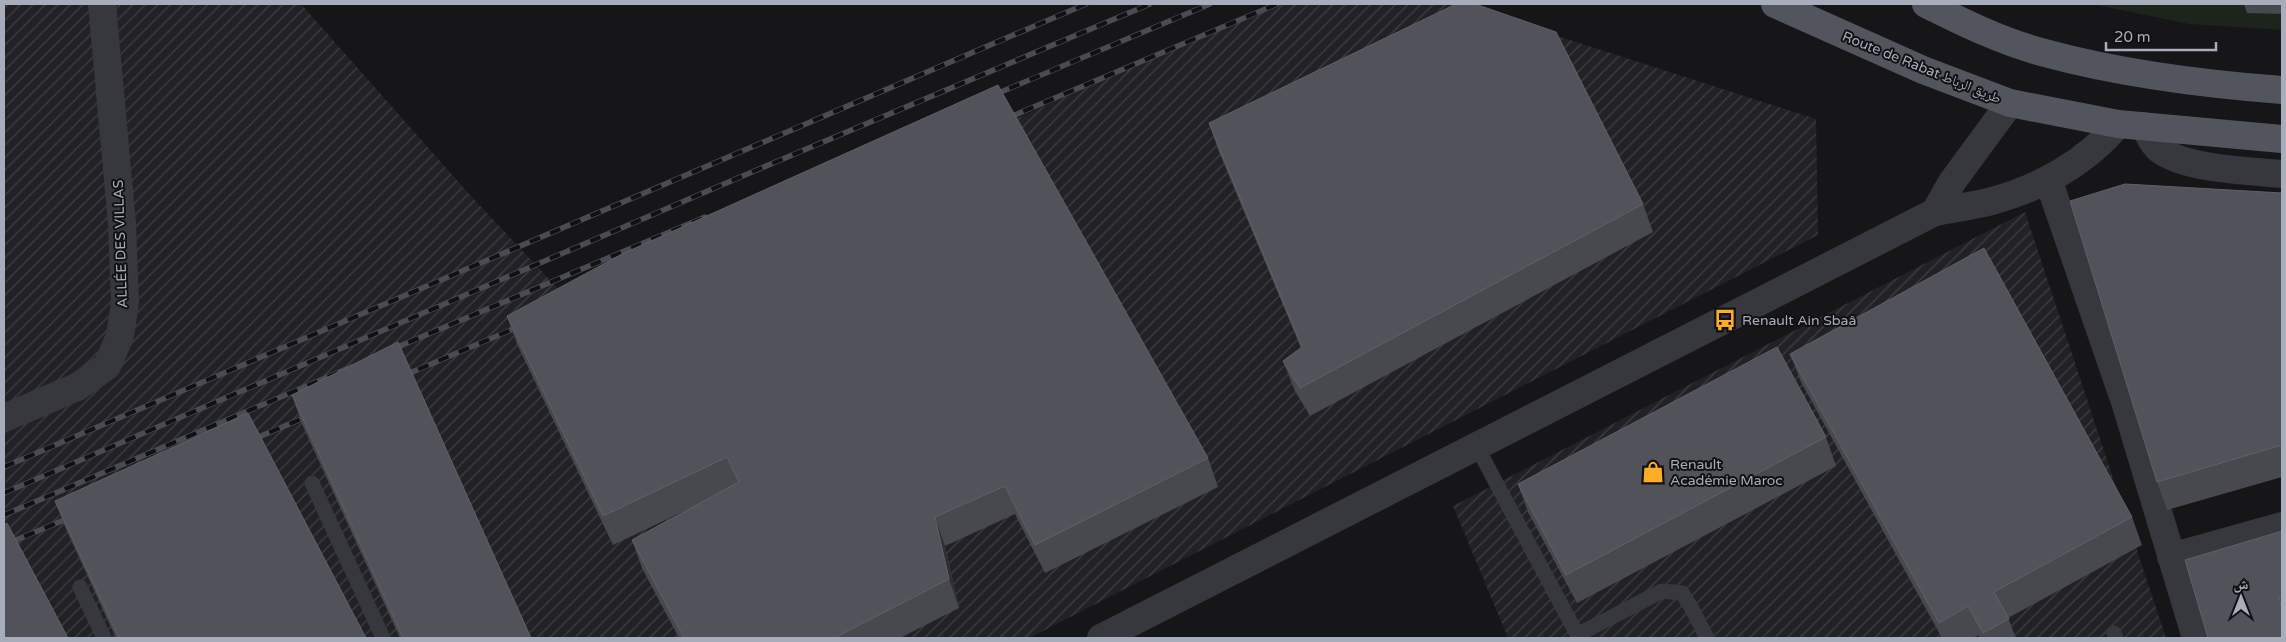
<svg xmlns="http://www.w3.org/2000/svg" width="2286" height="642" font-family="'Varela Round','Noto Naskh Arabic',sans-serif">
<defs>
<pattern id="industrial-furrows" width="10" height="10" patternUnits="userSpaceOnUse" patternTransform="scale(1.25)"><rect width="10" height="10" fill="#222226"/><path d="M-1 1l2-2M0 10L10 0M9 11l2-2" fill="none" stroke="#3f3f43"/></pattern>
</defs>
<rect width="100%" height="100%" fill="#161618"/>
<path fill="url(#industrial-furrows)" d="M 4,4 L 301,4 L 470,195 L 582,314 L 1272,4 L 1458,4 L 1816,119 L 1818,235 L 1029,638 L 4,638 Z
M 2025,212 L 2166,638 L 1508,638 L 1453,506 Z"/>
<path fill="#1c241c" d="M 2091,4 L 2282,4 L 2282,30 L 2189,24 Z"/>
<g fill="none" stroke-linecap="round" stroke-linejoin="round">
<path stroke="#37383e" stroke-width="15" d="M 1477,447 L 1579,638
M 312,483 L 383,638
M 80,587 L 104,638
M 2114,633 L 2116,638
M 1577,635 L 1662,591 L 1682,593 L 1691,607 L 1707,638"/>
<path stroke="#37383e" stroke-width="28" d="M 2144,126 C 2148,133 2152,144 2159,149 C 2184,169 2249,171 2282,174
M 2048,179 L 2126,405 L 2196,638
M 1935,212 L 1952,182 L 2010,103
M 4,418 L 77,387 L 107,366 L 120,336 L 125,302 L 122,224 L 102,4
M 2171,557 L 2282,526
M 1101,638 L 1935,212 C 1954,208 1973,206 1992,201 C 2040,188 2087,162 2118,124"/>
<path stroke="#52555d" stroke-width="28" d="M 1775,4 L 1923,70 L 2010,103 L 2118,124 L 2282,139
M 1926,4 C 1964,23 2003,42 2045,53 C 2122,74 2203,84 2282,90"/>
<g stroke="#494c53" stroke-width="5.5">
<path id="rail" d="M 989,97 L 1210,4
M 1003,120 L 1277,4
M 388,351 L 705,217
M 398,378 L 525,324
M 249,441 L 313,414
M 4,467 L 1086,4
M 4,493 L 745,175 L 1150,4
M 4,515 L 351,367
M 4,545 L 76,515"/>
</g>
<use href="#rail" stroke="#111113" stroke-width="4" stroke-dasharray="11" stroke-linecap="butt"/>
</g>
<path fill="#47494e" d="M 2244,4 L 2282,4 L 2282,14 L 2247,13 Z
M 1209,123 L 1643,204 L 1653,232 L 1310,416 L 1294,389 L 1283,361 L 1301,348 L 1219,152 Z
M 2282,193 L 2282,477 L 2167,510 L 2157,482 Z
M 507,316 L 1208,458 L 1218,487 L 1045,573 L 1015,514 L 945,546 L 959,608 L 900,638 L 679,638 L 642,568 L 632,540 L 697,505 L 613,545 L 517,344 Z
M 1790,354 L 2132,517 L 2142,545 L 2008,618 L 2016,638 L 1980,638 L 1978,635 L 1972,638 L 1942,638 L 1801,382 Z
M 292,395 L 531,638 L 400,638 L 302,424 Z
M 1826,437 L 1836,466 L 1577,603 L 1528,512 L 1518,484 Z
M 55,501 L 366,638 L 116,638 L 66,529 Z
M 2282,531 L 2282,638 L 2208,638 Z"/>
<path fill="#2f3034" d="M 935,517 L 945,546 L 959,608 L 949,579 Z"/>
<path fill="#52535a" stroke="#5f6169" d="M 1456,4 L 1475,4 L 1556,32 L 1643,204 L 1300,388 L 1283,361 L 1302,347 L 1209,123 Z
M 998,85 L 1208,458 L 1035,545 L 1005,486 L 935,517 L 949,579 L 834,638 L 684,638 L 632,540 L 739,482 L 727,457 L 603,516 L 507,316 L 622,254 Z
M 2125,184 L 2282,193 L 2282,445 L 2157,482 L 2070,201 Z
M 1984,248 L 2132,517 L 1994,592 L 2009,619 L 1983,633 L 1968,606 L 1939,623 L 1790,354 Z
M 398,342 L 531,638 L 403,638 L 292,395 Z
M 1777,347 L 1826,437 L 1566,575 L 1518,484 Z
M 248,413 L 366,638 L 119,638 L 55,501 Z
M 7,523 L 68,638 L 4,638 L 4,525 Z
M 2282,531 L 2282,597 L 2279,598 L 2282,608 L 2282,638 L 2208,638 L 2185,560 Z"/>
<defs>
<g id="bus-bare" transform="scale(1.725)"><path d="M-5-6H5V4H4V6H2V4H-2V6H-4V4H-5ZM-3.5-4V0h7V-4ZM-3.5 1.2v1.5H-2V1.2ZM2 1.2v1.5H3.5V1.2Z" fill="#ffad27" stroke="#111113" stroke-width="2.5" paint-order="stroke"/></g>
<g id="shop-bare" transform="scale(1.725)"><path d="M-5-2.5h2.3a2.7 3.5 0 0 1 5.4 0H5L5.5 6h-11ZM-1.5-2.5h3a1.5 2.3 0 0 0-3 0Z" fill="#ffad27" stroke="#111113" stroke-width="2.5" paint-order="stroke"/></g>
</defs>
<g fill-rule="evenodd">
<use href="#bus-bare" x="1725" y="320"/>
<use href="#shop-bare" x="1653" y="472"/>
</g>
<g text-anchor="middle" stroke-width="4" stroke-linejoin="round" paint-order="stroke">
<g font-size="14" fill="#a7adba" stroke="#111113">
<text transform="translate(1922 67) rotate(22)" y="5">Route de Rabat طريق الرباط</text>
<text transform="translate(120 244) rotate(-92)" y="5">ALLÉE DES VILLAS</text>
</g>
<g font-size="14" fill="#a7adba" stroke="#111113" text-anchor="start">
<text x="1742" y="325">Renault Ain Sbaâ</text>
<text x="1670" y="469">Renault<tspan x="1670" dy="16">Académie Maroc</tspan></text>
</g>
</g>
<rect width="2286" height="642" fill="none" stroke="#a7adba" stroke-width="10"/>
<g transform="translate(2241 597)" stroke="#111113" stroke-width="4" paint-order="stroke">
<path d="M0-4L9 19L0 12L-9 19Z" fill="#a7adba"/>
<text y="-8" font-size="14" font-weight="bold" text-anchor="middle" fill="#a7adba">ش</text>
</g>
<path d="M2106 42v8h110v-8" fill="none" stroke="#a7adba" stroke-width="2.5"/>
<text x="2114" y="42" font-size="15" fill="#a7adba" stroke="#111113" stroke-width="4" paint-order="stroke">20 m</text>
</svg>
